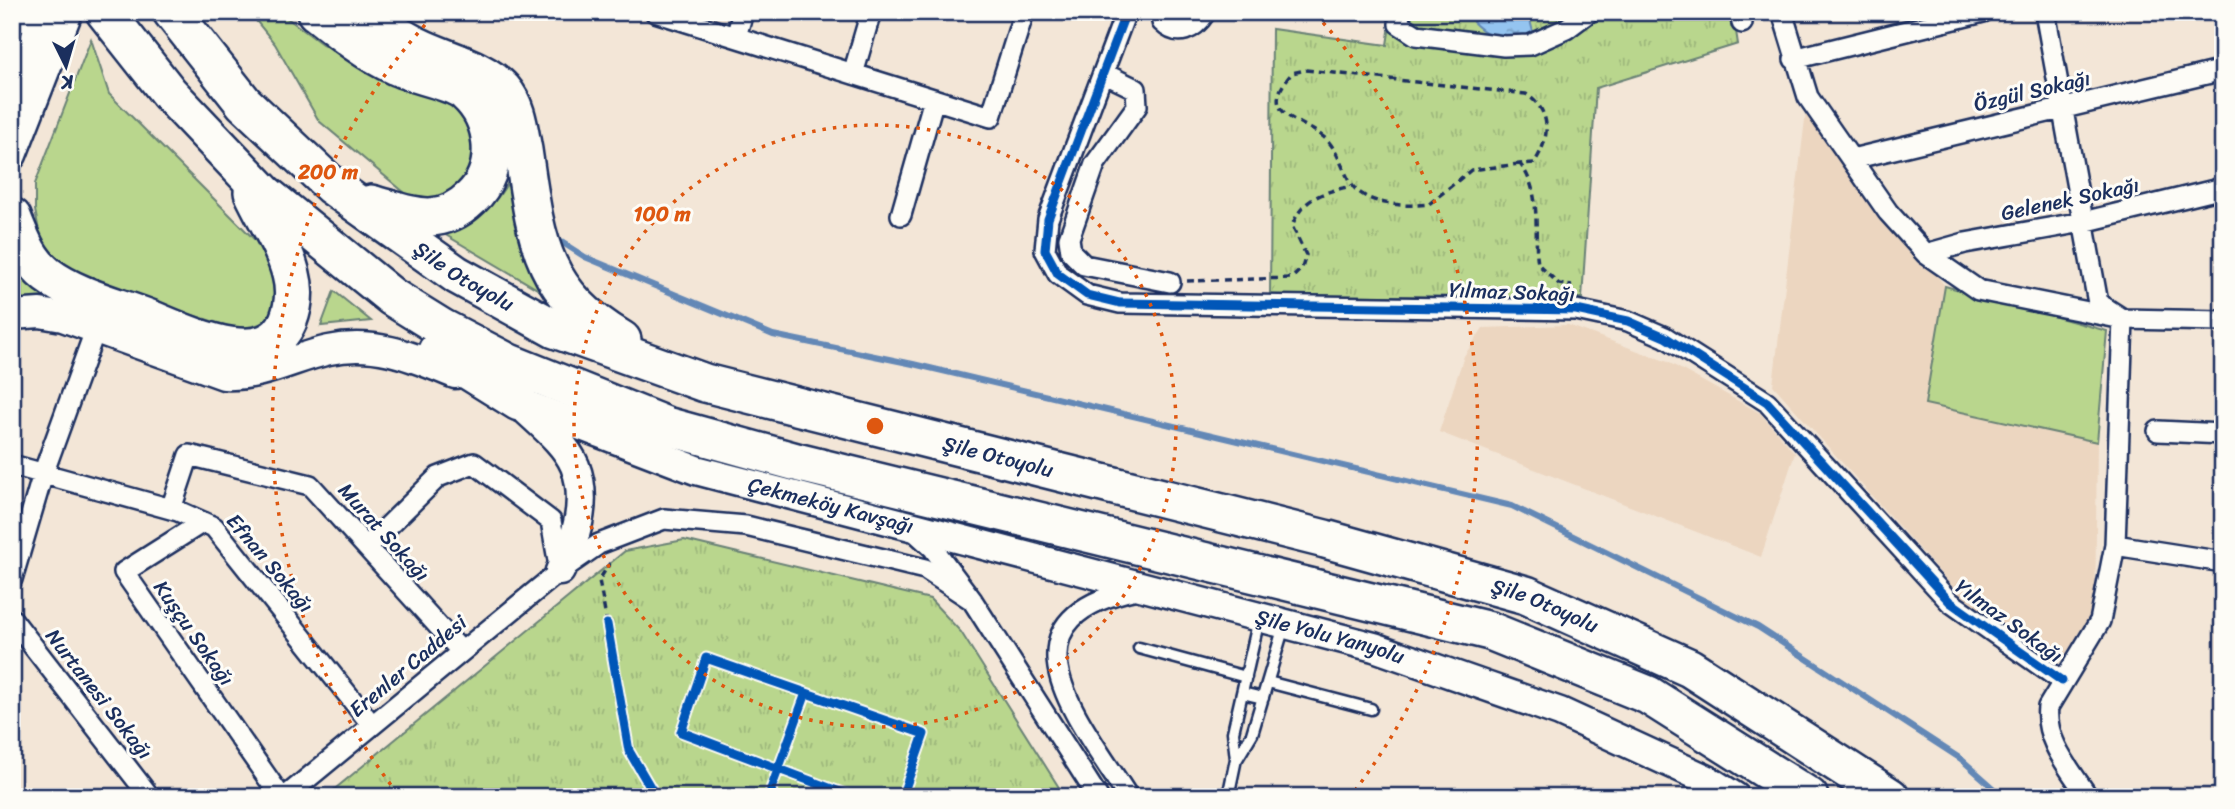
<svg xmlns="http://www.w3.org/2000/svg" width="2235" height="809" font-family="Sriracha,sans-serif">
<defs>
<pattern id="park-tufts" width="24" height="20" patternUnits="userSpaceOnUse" patternTransform="scale(1.75)"><rect width="24" height="20" fill="#b9d68d"/><path d="M3 7l-1-3M5 7V3M7 7l1-3M15 17l-1-3M17 17v-4M19 17l1-3" fill="none" stroke="#9eb87c"/></pattern>
<pattern id="water-ripples" width="26" height="14" patternUnits="userSpaceOnUse" patternTransform="scale(1.75)"><rect width="26" height="14" fill="#94c4f0"/><path d="M2 4q2-2 4 0t4 0M15 11q2-2 4 0t4 0" fill="none" stroke="#78a0c6"/></pattern>
</defs>
<rect width="100%" height="100%" fill="#f3e6d7"/>
<filter id="ink" filterUnits="userSpaceOnUse"><feTurbulence type="fractalNoise" baseFrequency=".0143" numOctaves="2"/><feDisplacementMap in="SourceGraphic" scale="14" xChannelSelector="R" yChannelSelector="G"/><feConvolveMatrix kernelMatrix="1 2 1 2 8 2 1 2 1" color-interpolation-filters="sRGB"/></filter>
<g filter="url(#ink)">
<path fill="#ecd6c0" d="M 1806,111 L 1945,286 L 1925,404 L 2097,442 L 2095,619 L 2056,665 L 1968,604 L 1773,385 Z
M 1568,325 L 1668,362 L 1760,413 L 1795,453 L 1761,557 L 1439,432 L 1464,356 L 1483,328 Z"/>
<path fill="#b9d68d" stroke="#6a8276" stroke-width="2" d="M 249,12 L 279,12 L 322,44 L 453,107 C 483,132 479,144 475,179 L 431,203 L 411,198 L 319,121 L 275,44 Z
M 91,39 L 109,94 L 268,253 L 283,286 C 271,319 271,327 234,328 L 80,280 L 41,242 L 35,210 L 35,184 Z
M 515,172 L 556,300 L 439,231 C 485,217 489,212 515,172 Z
M 12,258 L 53,296 L 12,302 Z
M 1945,286 L 2107,331 L 2097,442 L 1925,404 Z
M 334,291 L 371,321 L 321,326 Z"/>
<path fill="url(#park-tufts)" stroke="#6a8276" stroke-width="2" d="M 1392,12 L 1733,12 L 1738,44 L 1596,88 L 1582,298 L 1270,295 L 1272,29 L 1387,45 Z
M 684,540 L 930,599 L 961,632 L 1065,797 L 325,797 L 625,551 Z"/>
<path fill="url(#water-ripples)" stroke="#6488b6" stroke-width="2" d="M 1477,12 L 1528,12 L 1533,32 C 1511,45 1491,40 1473,22 Z"/>
<g fill="none" stroke-linecap="round" stroke-linejoin="round">
<path stroke="#6488b6" stroke-width="6" d="M 552,236 L 585,257 L 773,335 L 913,364 L 1512,506 L 1758,627 L 1961,759 L 2004,797"/>
<g stroke="#1b2f5e" stroke-width="15">
<path id="lane" d="M 1139,648 L 1246,677
M 1268,682 L 1371,709
M 1242,693 L 1263,698
M 1237,759 L 1252,734 L 1284,626
M 1228,797 L 1236,759 L 1233,732 L 1259,619"/>
</g>
<g stroke="#1b2f5e" stroke-width="24">
<path id="street" d="M 655,12 L 991,117 L 1024,12
M 1126,12 L 1048,219 L 1045,250 L 1058,274 L 1087,295 L 1120,303 L 1576,310 L 1628,321 L 1665,337 L 1767,402 L 1950,602 L 2062,681
M 1162,12 L 1162,22 C 1178,38 1194,30 1205,13
M 1400,12 L 1399,24 L 1416,35 L 1504,46 L 1530,45 L 1566,29 L 1589,12
M 1740,12 L 1742,23
M 1782,12 L 1808,97 L 1888,212 L 1926,254 L 1978,290 L 2123,319 L 2115,545 L 2100,621 L 2048,707 C 2044,741 2071,770 2088,797
M 2045,12 L 2098,303 L 2123,319 L 2223,321
M 736,37 L 743,12
M 1794,59 L 1983,12
M 1103,73 L 1136,89 L 1137,106 L 1095,164 L 1069,238 L 1071,252 L 1084,265 L 1170,282
M 853,74 L 871,12
M 1852,159 L 2223,70
M 901,215 L 934,99
M 1926,254 L 1965,243 L 2083,222 L 2223,188
M 2158,431 L 2223,434
M 12,465 L 178,511 L 214,527 L 372,725
M 171,509 L 189,455 L 310,485 L 461,651
M 203,522 L 124,572 L 281,797
M 912,529 L 933,548 L 972,600 L 1098,797
M 2115,545 L 2223,562
M 367,547 L 438,477 L 474,463 L 551,521 L 560,571
M 12,579 L 43,474 L 96,328
M 12,619 L 150,797
M 285,797 L 560,571 L 599,544 L 664,519 L 746,526 L 925,569 L 972,600
M 1128,797 C 1080,720 991,620 1137,589"/>
</g>
<g stroke="#1b2f5e" stroke-width="33">
<g id="secondary">
<path d="M 12,102 L 45,12"/>
<path d="M 12,155 L 68,12"/>
<path d="M 12,315 L 40,313 L 63,317 L 224,375 C 262,377 293,358 329,350 C 376,340 413,357 455,374"/>
<path id="s1" d="M 519,402 L 696,470 L 1374,647 L 1560,712 L 1708,780 L 1735,797"/>
<path d="M 525,409 C 542,425 566,444 575,466 C 589,502 576,540 560,571"/>
</g>
</g>
<g stroke="#1b2f5e" stroke-width="42">
<g id="highway">
<path d="M 105,12 L 169,93 L 264,193 L 392,297 L 442,328 L 509,363 L 666,426 L 800,463 L 1490,631 L 1648,695 L 1809,797"/>
<path id="s2" d="M 172,12 L 244,103 L 332,186 L 457,275 L 555,329 L 705,383 L 1325,539 L 1526,595 L 1690,668 L 1890,797"/>
<path d="M 316,12 C 341,32 367,53 396,66 C 414,75 454,81 466,93 C 496,120 501,170 471,198 C 438,230 408,214 371,204"/>
<path d="M 363,12 C 380,24 398,37 417,46 C 444,60 482,67 503,90 C 517,106 519,130 523,150 C 536,238 539,291 622,340"/>
<path d="M 12,15 L 21,12"/>
<path d="M 12,217 C 21,239 28,260 47,275 C 76,297 117,306 150,319 C 187,334 266,373 288,321 C 294,306 295,289 291,274 C 284,246 265,218 253,192"/>
<path d="M 437,351 L 519,402"/>
</g>
</g>
<path stroke="#1b2f5e" stroke-width="3.5" stroke-dasharray="7 5" stroke-linecap="butt" d="M 1520,164 L 1471,170 L 1429,204 C 1405,207 1364,206 1350,182 C 1342,168 1338,152 1327,140 C 1304,118 1254,117 1292,73 L 1306,70 L 1526,94 C 1553,112 1550,139 1534,163 L 1520,164 C 1543,193 1533,232 1538,264 L 1559,284 L 1572,286
M 1187,281 L 1292,278 L 1302,268 L 1306,255 L 1292,226 C 1303,197 1324,192 1352,186
M 607,624 L 599,580 L 610,563"/>
<use href="#lane" stroke="#fdfcf7" stroke-width="10"/>
<use href="#street" stroke="#fdfcf7" stroke-width="19"/>
<use href="#secondary" stroke="#fdfcf7" stroke-width="28"/>
<use href="#highway" stroke="#fdfcf7" stroke-width="37"/>
<g stroke="#fdfcf7" stroke-width="13">
<path id="cycleway" d="M 1126,12 L 1048,219 L 1045,250 L 1058,274 L 1087,295 L 1120,303 L 1576,310 L 1628,321 L 1665,337 L 1767,402 L 1950,602 L 2062,681
M 607,624 L 629,751 L 656,797
M 773,797 L 771,789 L 806,693
M 853,797 L 681,732 L 706,658 L 924,734 L 902,797"/>
</g>
<use href="#cycleway" stroke="#0057b8" stroke-width="9"/>
</g>
</g>
<g fill="none" stroke="#de5710" stroke-width="3.5" stroke-dasharray="3.5 7">
<circle cx="875" cy="426" r="301"/>
<path d="M397 793A603 603 0 0 1 434 15M1316 15A603 603 0 0 1 1353 793"/>
</g>
<g text-anchor="middle" stroke-width="6" stroke-linejoin="round" paint-order="stroke">
<g font-size="21" fill="#1b2f5e" stroke="#fdfcf7">
<text transform="translate(2032 91) rotate(-13)" y="7">Özgül Sokağı</text>
<text transform="translate(2070 199) rotate(-12)" y="7">Gelenek Sokağı</text>
<text dy="7" stroke="none"><textPath href="#s2" startOffset="397">Şile Otoyolu</textPath></text>
<text transform="translate(1512 292) rotate(2)" y="7">Yılmaz Sokağı</text>
<text dy="7" stroke="none"><textPath href="#s2" startOffset="964">Şile Otoyolu</textPath></text>
<text dy="7" stroke="none"><textPath href="#s1" startOffset="329">Çekmeköy Kavşağı</textPath></text>
<text transform="translate(384 532) rotate(48)" y="7">Murat Sokağı</text>
<text transform="translate(270 563) rotate(50)" y="7">Efnan Sokağı</text>
<text dy="7" stroke="none"><textPath href="#s2" startOffset="1531">Şile Otoyolu</textPath></text>
<text transform="translate(2009 621) rotate(36)" y="7">Yılmaz Sokağı</text>
<text transform="translate(194 633) rotate(55)" y="7">Kuşçu Sokağı</text>
<text dy="7" stroke="none"><textPath href="#s1" startOffset="845">Şile Yolu Yanyolu</textPath></text>
<text transform="translate(408 666) rotate(-40)" y="7">Erenler Caddesi</text>
<text transform="translate(99 694) rotate(52)" y="7">Nurtanesi Sokağı</text>
</g>
</g>
<circle cx="875" cy="426" r="10" fill="#de5710" stroke="#fdfcf7" stroke-width="3.5"/>
<g font-size="21" text-anchor="middle" font-weight="bold" fill="#de5710" stroke="#fdfcf7" stroke-width="6" stroke-linejoin="round" paint-order="stroke">
<text x="328" y="179">200 m</text>
<text x="662" y="221">100 m</text>
</g>
<rect width="2235" height="809" fill="none" stroke="#fdfcf7" stroke-width="42"/>
<rect x="21" y="21" width="2193" height="767" fill="none" stroke="#1b2f5e" stroke-width="2.5" filter="url(#ink)"/>
<g transform="translate(66 66) rotate(175)" stroke="#fdfcf7" stroke-width="5" paint-order="stroke">
<path d="M0-5L12 26L0 18L-12 26Z" fill="#1b2f5e"/>
<text y="-10" font-size="19" font-weight="bold" text-anchor="middle" fill="#1b2f5e">K</text>
</g>
</svg>
